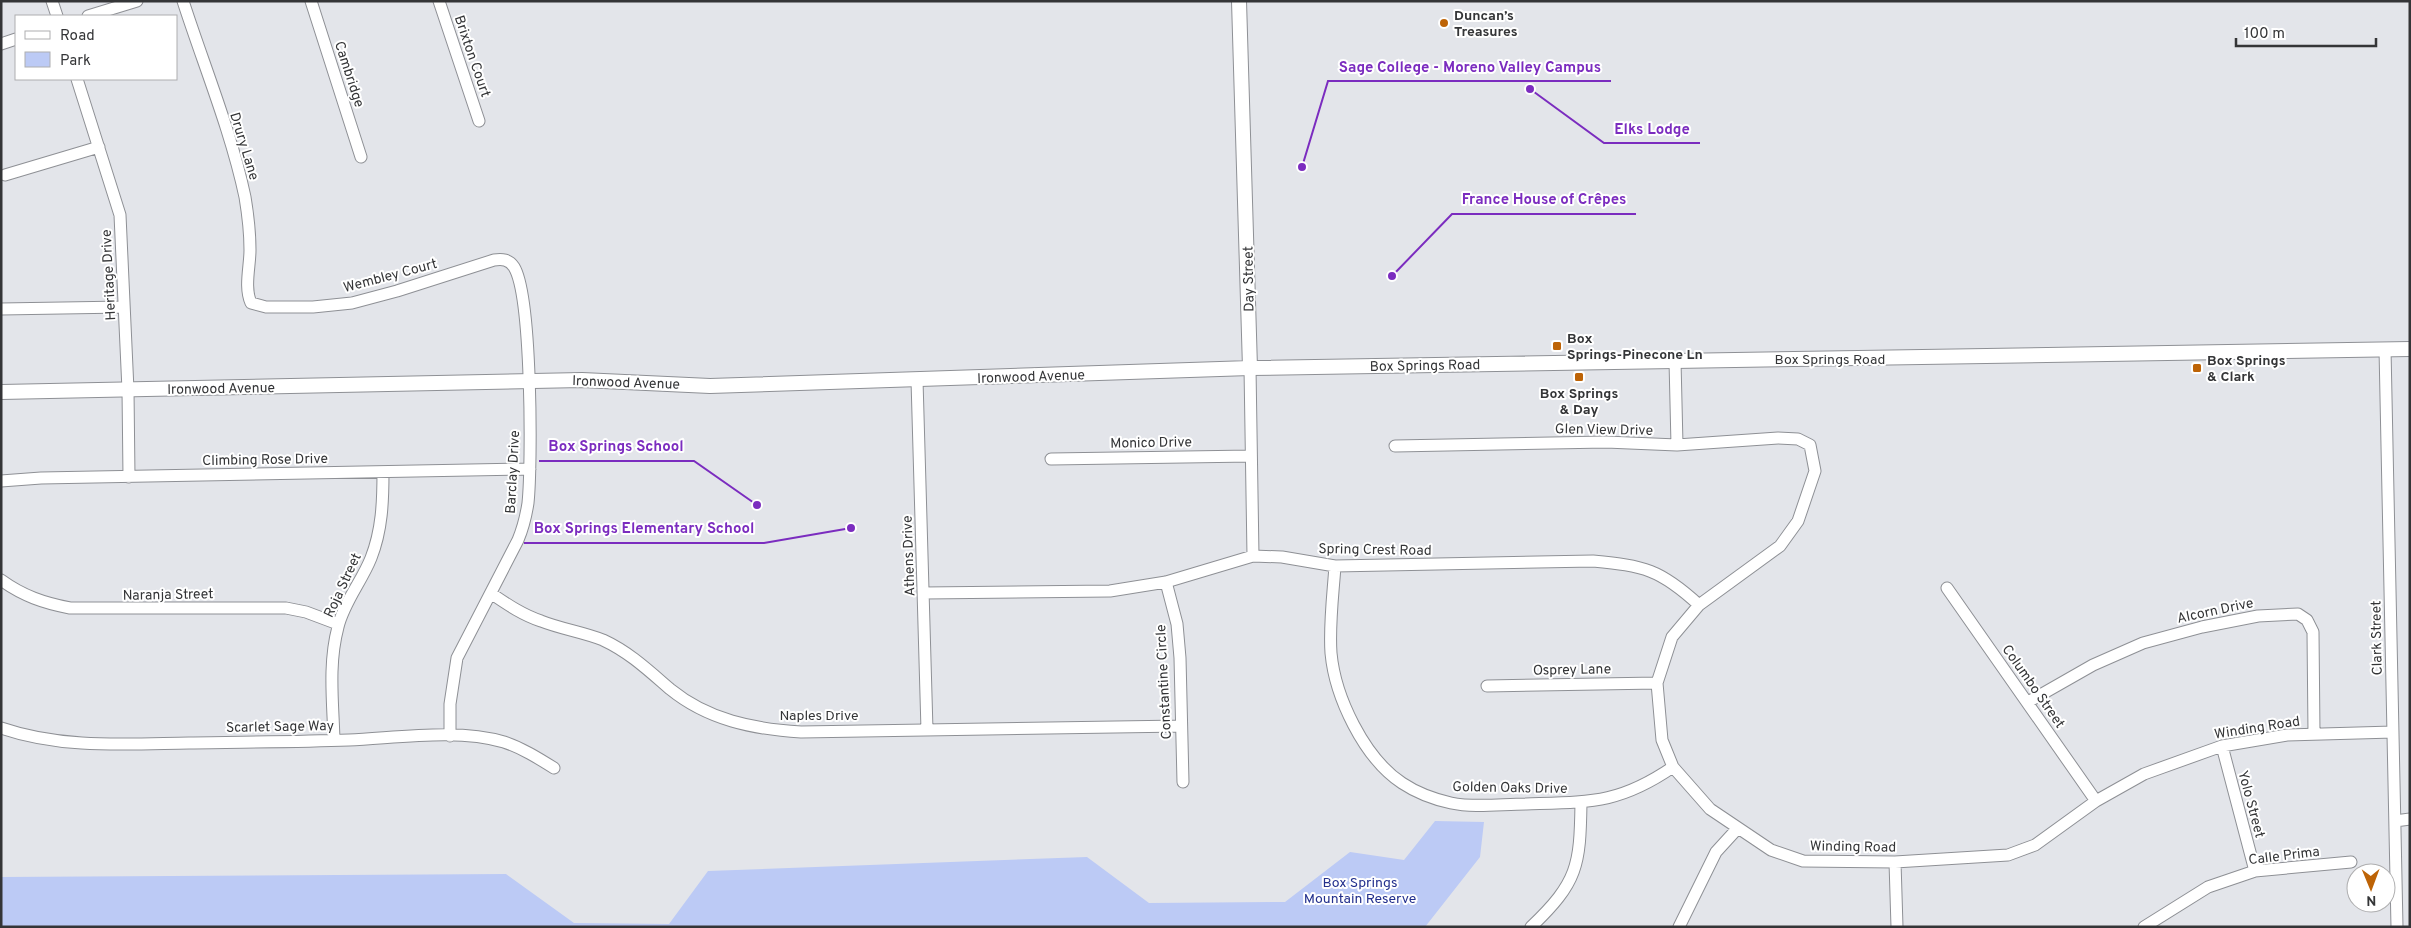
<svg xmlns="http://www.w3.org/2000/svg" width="2411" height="928" font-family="Overpass,sans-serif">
<rect width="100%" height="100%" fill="#e3e5ea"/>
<path fill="#bccaf5" d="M 1435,821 L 1484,822 L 1480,857 L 1425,927 L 1,927 L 1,877 L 506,874 L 574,923 L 669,924 L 708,871 L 1087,857 L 1149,903 L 1285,902 L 1350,852 L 1404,860 Z"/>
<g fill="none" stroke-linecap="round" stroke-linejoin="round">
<g stroke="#8e9095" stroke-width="13">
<path id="minor" d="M 52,1 L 57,16
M 183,1 C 204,66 231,131 245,197 C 248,215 250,232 250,250 C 250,267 244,287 251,303 L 266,307 L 313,307 L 352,303 L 397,291 L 494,260 C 502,259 509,259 514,267 C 532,296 532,465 528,503 C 526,516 523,528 518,540 L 457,658 L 450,704 L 450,736
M 311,1 L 361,157
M 439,1 L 479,121
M 88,16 L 137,1
M 1,44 L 16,39
M 77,79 L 120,215 L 128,390 L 129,477
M 5,175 L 99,147
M 1,309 L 124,307
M 2385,349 L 2397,927
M 1675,361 L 1677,445
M 1250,368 L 1253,556
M 917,380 L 927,730
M 1395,446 L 1606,442 L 1677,445 L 1778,438 L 1798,439 L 1810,445 L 1815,471 L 1798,521 L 1780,546 L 1699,605 L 1672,637 L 1657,683 L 1662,740 L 1673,767 L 1710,809 L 1771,850 L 1803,861 L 1895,862 L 2008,855 L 2035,845 L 2096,801 L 2144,774 L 2222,746 L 2287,735 L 2393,732
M 1051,459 L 1251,456
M 1,481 L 41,478 L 530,469
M 1335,566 C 1333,595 1329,625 1331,653 C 1335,697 1364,758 1402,783 C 1417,793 1433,799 1451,803 C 1474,808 1502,804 1526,804 C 1590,802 1619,804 1673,767
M 1,580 C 23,596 44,603 70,608 L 286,608 L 306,612 L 338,624
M 1166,582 L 1177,624 L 1180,658 L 1183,782
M 1947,588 L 2096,801
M 924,593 L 1110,591 L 1166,582 L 1253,556 L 1282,557 L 1335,566 L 1593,561 C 1644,566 1660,569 1699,605
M 492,594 C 508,605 523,615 541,621 C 561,629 583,632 603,640 C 629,652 648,670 670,689 C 708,720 753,729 801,732 L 1181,726
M 1487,686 L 1657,683
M 2028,702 L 2093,665 L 2143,643 L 2202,627 L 2258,616 L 2298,614 L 2307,620 L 2313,632 L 2314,733
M 1,728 C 62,749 126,744 189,743 C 242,742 296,742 349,740 C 396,738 458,728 504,742 C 522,748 538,758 554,768
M 334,740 C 333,703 328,664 338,627 C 344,602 362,581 371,558 C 382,530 383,502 383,472
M 2222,746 L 2255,871
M 2395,821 L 2410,819
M 1895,862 L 1897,927
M 1531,927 C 1578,882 1580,866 1581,803
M 1679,927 L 1716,852 L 1737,829
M 2144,927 L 2208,887 L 2255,871 L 2351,862"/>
</g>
<g stroke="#8e9095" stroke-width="16">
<path id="major" d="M 1239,1 L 1250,368
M 1,392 L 582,380 L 710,386 L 1250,368 L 2410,349"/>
</g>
<use href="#minor" stroke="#fff" stroke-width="11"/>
<use href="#major" stroke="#fff" stroke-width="14"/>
</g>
<g fill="#bd6306" stroke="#fff" stroke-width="2">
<circle cx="1444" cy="23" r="5"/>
<rect x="1552" y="341" width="10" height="10" rx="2.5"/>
<rect x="2192" y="363" width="10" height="10" rx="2.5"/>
<rect x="1574" y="372" width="10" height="10" rx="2.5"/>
</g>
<g text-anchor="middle" stroke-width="4" stroke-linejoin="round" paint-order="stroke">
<g font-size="14" font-weight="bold" fill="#343537" stroke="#fff" text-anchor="start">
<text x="1454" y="20">Duncan’s<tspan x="1454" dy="16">Treasures</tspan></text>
<text x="1567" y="343">Box<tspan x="1567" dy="16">Springs-Pinecone Ln</tspan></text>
<text x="2207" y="365">Box Springs<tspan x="2207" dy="16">&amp; Clark</tspan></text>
<text x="1579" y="398" text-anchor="middle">Box Springs<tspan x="1579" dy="16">&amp; Day</tspan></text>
</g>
<g font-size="14" fill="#343537" stroke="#fff">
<text transform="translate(473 56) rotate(71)" y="5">Brixton Court</text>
<text transform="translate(350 74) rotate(72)" y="5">Cambridge</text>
<text transform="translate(245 146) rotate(73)" y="5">Drury Lane</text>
<text transform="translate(108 275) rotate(-93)" y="5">Heritage Drive</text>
<text transform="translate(390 275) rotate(-15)" y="5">Wembley Court</text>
<text transform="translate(1248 279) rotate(-91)" y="5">Day Street</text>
<text x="1830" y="364">Box Springs Road</text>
<text transform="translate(1425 365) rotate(-1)" y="5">Box Springs Road</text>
<text transform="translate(1031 376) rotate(-2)" y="5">Ironwood Avenue</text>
<text transform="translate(626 382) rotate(2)" y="5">Ironwood Avenue</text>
<text transform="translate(221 388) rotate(-1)" y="5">Ironwood Avenue</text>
<text transform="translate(1604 429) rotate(1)" y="5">Glen View Drive</text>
<text transform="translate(1151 442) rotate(-1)" y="5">Monico Drive</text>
<text transform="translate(265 459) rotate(-1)" y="5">Climbing Rose Drive</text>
<text transform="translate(512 472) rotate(-87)" y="5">Barclay Drive</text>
<text transform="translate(1375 549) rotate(1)" y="5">Spring Crest Road</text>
<text transform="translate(908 556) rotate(-92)" y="5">Athens Drive</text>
<text transform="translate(342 585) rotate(-65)" y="5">Roja Street</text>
<text transform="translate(168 594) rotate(-1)" y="5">Naranja Street</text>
<text transform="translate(2215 610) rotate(-12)" y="5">Alcorn Drive</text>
<text transform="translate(2376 638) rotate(-91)" y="5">Clark Street</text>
<text transform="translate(1572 669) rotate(-1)" y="5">Osprey Lane</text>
<text transform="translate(1163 682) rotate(-93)" y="5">Constantine Circle</text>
<text transform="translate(2034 686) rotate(55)" y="5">Columbo Street</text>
<text x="819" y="720">Naples Drive</text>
<text transform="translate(280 726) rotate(-1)" y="5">Scarlet Sage Way</text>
<text transform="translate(2257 727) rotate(-9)" y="5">Winding Road</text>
<text transform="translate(1510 787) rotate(1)" y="5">Golden Oaks Drive</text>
<text transform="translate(2252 804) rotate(75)" y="5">Yolo Street</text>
<text transform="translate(1853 846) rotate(1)" y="5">Winding Road</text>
<text transform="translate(2284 855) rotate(-7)" y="5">Calle Prima</text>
</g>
<g font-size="14" fill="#23308d" stroke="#fff">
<text x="1360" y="887">Box Springs<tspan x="1360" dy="16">Mountain Reserve</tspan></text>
</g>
</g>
<path fill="none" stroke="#7b2cbf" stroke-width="2" d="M1302 167L1328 81H1611M1530 89L1604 143H1700M1392 276L1452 214H1636M757 505L694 461H539M851 528L764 543H524"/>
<g fill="#7b2cbf" stroke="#fff" stroke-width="2">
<circle cx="1302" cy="167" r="5"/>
<circle cx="1530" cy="89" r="5"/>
<circle cx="1392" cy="276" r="5"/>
<circle cx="757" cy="505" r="5"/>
<circle cx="851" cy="528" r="5"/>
</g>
<g font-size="15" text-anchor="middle" font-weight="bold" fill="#7b2cbf" stroke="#fff" stroke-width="4" stroke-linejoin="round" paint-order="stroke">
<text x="1470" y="72">Sage College - Moreno Valley Campus</text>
<text x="1652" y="134">Elks Lodge</text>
<text x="1544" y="204">France House of Crêpes</text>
<text x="616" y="451">Box Springs School</text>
<text x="644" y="533">Box Springs Elementary School</text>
</g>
<rect width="2411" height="928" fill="none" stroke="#343537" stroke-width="5"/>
<rect x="15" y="15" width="162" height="65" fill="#ffffff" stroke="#aeaeaf"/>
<rect x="25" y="31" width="25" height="8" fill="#ffffff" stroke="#aeaeaf"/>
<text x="60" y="40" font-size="15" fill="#343537">Road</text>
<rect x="25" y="52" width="25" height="15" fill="#bccaf5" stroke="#aeaeaf"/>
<text x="60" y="65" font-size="15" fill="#343537">Park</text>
<g transform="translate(2371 888) rotate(179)"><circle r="24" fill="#ffffff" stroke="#aeaeaf"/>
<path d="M0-4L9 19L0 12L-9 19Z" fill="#bd6306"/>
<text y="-8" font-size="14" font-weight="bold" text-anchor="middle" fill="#343537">N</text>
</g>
<path d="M2236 38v8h140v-8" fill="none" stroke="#343537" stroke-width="2.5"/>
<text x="2244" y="38" font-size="15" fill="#343537" stroke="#ffffff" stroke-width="4" paint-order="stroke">100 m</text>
</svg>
